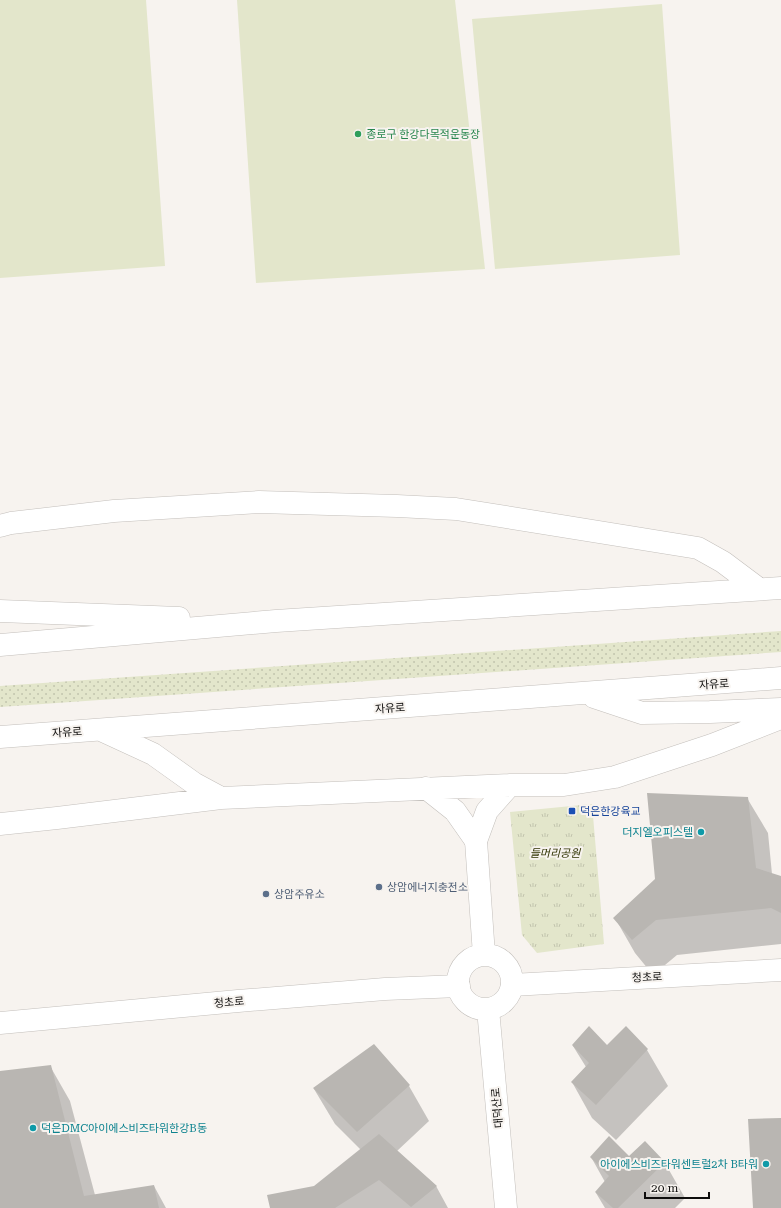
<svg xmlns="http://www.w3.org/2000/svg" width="781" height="1208" font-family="'Roboto Serif','Noto Sans KR',serif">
<defs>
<pattern id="grass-dots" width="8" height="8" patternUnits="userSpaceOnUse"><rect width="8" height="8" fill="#e3e6cb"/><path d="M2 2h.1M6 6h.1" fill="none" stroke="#c2c4ad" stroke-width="1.8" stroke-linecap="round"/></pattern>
<pattern id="park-tufts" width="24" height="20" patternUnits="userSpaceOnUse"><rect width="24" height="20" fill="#e3e6cb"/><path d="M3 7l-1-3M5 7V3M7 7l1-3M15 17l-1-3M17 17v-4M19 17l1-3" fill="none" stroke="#c2c4ad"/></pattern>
</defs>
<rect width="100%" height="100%" fill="#f7f3ef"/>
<path fill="url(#grass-dots)" d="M 781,631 L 781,652 L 0,707 L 0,686 Z"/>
<path fill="url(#park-tufts)" d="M 592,804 L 604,944 L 537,953 L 522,935 L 510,812 Z"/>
<path fill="#e3e6cb" d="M 0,0 L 146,0 L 165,266 L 0,278 Z
M 237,0 L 455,0 L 485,269 L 256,283 Z
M 662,4 L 680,255 L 495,269 L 472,19 Z"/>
<path fill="#0003" d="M 747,798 L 768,833 L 772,874 L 781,877 L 781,944 L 677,955 L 653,975 L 635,953 L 615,918 Z
M 573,1046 L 607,1046 L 647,1050 L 668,1086 L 616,1140 L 592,1118 L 572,1082 L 586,1067 Z
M 50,1066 L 70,1101 L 95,1195 L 154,1186 L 166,1208 L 0,1208 L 0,1072 Z
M 409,1086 L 429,1121 L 397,1151 L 436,1186 L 448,1208 L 271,1208 L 314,1187 L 361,1150 L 335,1124 L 314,1089 Z
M 645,1142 L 665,1163 L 685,1198 L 675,1208 L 605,1208 L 596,1193 L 605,1182 L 591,1157 L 629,1157 Z"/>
<path fill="#b9b6b2" d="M 647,793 L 748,797 L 756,868 L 781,876 L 781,913 L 771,908 L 656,920 L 632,940 L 613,918 L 655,879 Z
M 589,1026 L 607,1045 L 626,1026 L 648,1049 L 596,1105 L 571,1082 L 589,1063 L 572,1045 Z
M 374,1044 L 410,1085 L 357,1132 L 313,1088 Z
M 51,1065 L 84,1196 L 154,1185 L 159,1208 L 0,1208 L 0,1071 Z
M 781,1118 L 781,1208 L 753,1208 L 748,1119 Z
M 379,1134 L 437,1186 L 411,1207 L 379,1180 L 335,1208 L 270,1208 L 267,1195 L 314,1186 Z
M 609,1136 L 629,1156 L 645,1141 L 665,1162 L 618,1208 L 613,1208 L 595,1192 L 609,1176 L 590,1157 Z"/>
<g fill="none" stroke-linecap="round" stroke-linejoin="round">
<g stroke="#c3bfbb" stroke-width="23">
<path id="street" d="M 512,985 L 781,970
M 0,1023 L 238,1001 L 385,989 L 459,986"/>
</g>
<g stroke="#c3bfbb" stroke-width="23">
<path id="secondary" d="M 476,841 L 484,955
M458 982a27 27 0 1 1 54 0a27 27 0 1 1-54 0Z
M 488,1009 L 506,1208"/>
</g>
<g stroke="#c3bfbb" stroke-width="23">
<path id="highway" d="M 0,526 L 11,523 L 114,511 L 259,502 L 397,506 L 456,509 L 698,548 L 723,562 L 759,589
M 0,611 L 179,618
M 0,645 L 276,621 L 781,588
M 594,697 L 642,713 L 710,712 L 781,709
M 101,730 L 153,754 L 195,784 L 221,798
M 0,737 L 781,678
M 426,788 L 455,811 L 476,841
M 0,824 L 57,818 L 221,798 L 510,785 L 564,785 L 615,777 L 712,745 L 781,718
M 476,841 L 487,811 L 510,785"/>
</g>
<use href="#street" stroke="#fff" stroke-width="22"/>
<use href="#secondary" stroke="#fff" stroke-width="22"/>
<use href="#highway" stroke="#fff" stroke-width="22"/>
</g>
<circle fill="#2e9e5b" stroke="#f7f3ef" stroke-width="1.5" cx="358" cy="134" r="4"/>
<rect fill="#1a4fb4" stroke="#f7f3ef" stroke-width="1.5" x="568" y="807" width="8" height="8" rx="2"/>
<g fill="#0f9aa8" stroke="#f7f3ef" stroke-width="1.5">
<circle cx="701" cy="832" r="4"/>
<circle cx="33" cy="1128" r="4"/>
<circle cx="766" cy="1164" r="4"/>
</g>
<g fill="#5c6f8a" stroke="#f7f3ef" stroke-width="1.5">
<circle cx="379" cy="887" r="4"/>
<circle cx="266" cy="894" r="4"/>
</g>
<g text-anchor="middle" stroke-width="4" stroke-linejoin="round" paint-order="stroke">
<g font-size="11" fill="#27864d" stroke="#f7f3ef" text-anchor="start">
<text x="366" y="138">종로구 한강다목적운동장</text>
</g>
<g font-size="11" fill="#0e0d0c" stroke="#f7f3ef">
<text transform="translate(714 684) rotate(-4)" y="4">자유로</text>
<text transform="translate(390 708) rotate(-4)" y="4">자유로</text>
<text transform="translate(67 732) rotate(-4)" y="4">자유로</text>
<text transform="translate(647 977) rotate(-3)" y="4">청초로</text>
<text transform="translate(229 1002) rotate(-5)" y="4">청초로</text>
<text transform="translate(497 1108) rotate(-95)" y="4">대덕산로</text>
</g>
<g font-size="11" fill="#164399" stroke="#f7f3ef" text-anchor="start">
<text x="580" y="815">덕은한강육교</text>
</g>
<g font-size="11" fill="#0d838f" stroke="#f7f3ef" text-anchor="end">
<text x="693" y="836">더지엘오피스텔</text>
<text x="41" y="1132" text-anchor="start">덕은DMC아이에스비즈타워한강B동</text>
<text x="758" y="1168">아이에스비즈타워센트럴2차 B타워</text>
</g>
<g font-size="11" font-style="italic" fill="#2f3200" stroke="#f7f3ef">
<text x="555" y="857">들머리공원</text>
</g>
<g font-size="11" fill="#4e5e75" stroke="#f7f3ef" text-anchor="start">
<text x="387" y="891">상암에너지충전소</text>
<text x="274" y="898">상암주유소</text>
</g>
</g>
<path d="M645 1192v6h64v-6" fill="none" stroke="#0e0d0c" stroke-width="2"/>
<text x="651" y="1192" font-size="12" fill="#0e0d0c" stroke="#f7f3ef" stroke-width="3" paint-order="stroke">20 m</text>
</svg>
